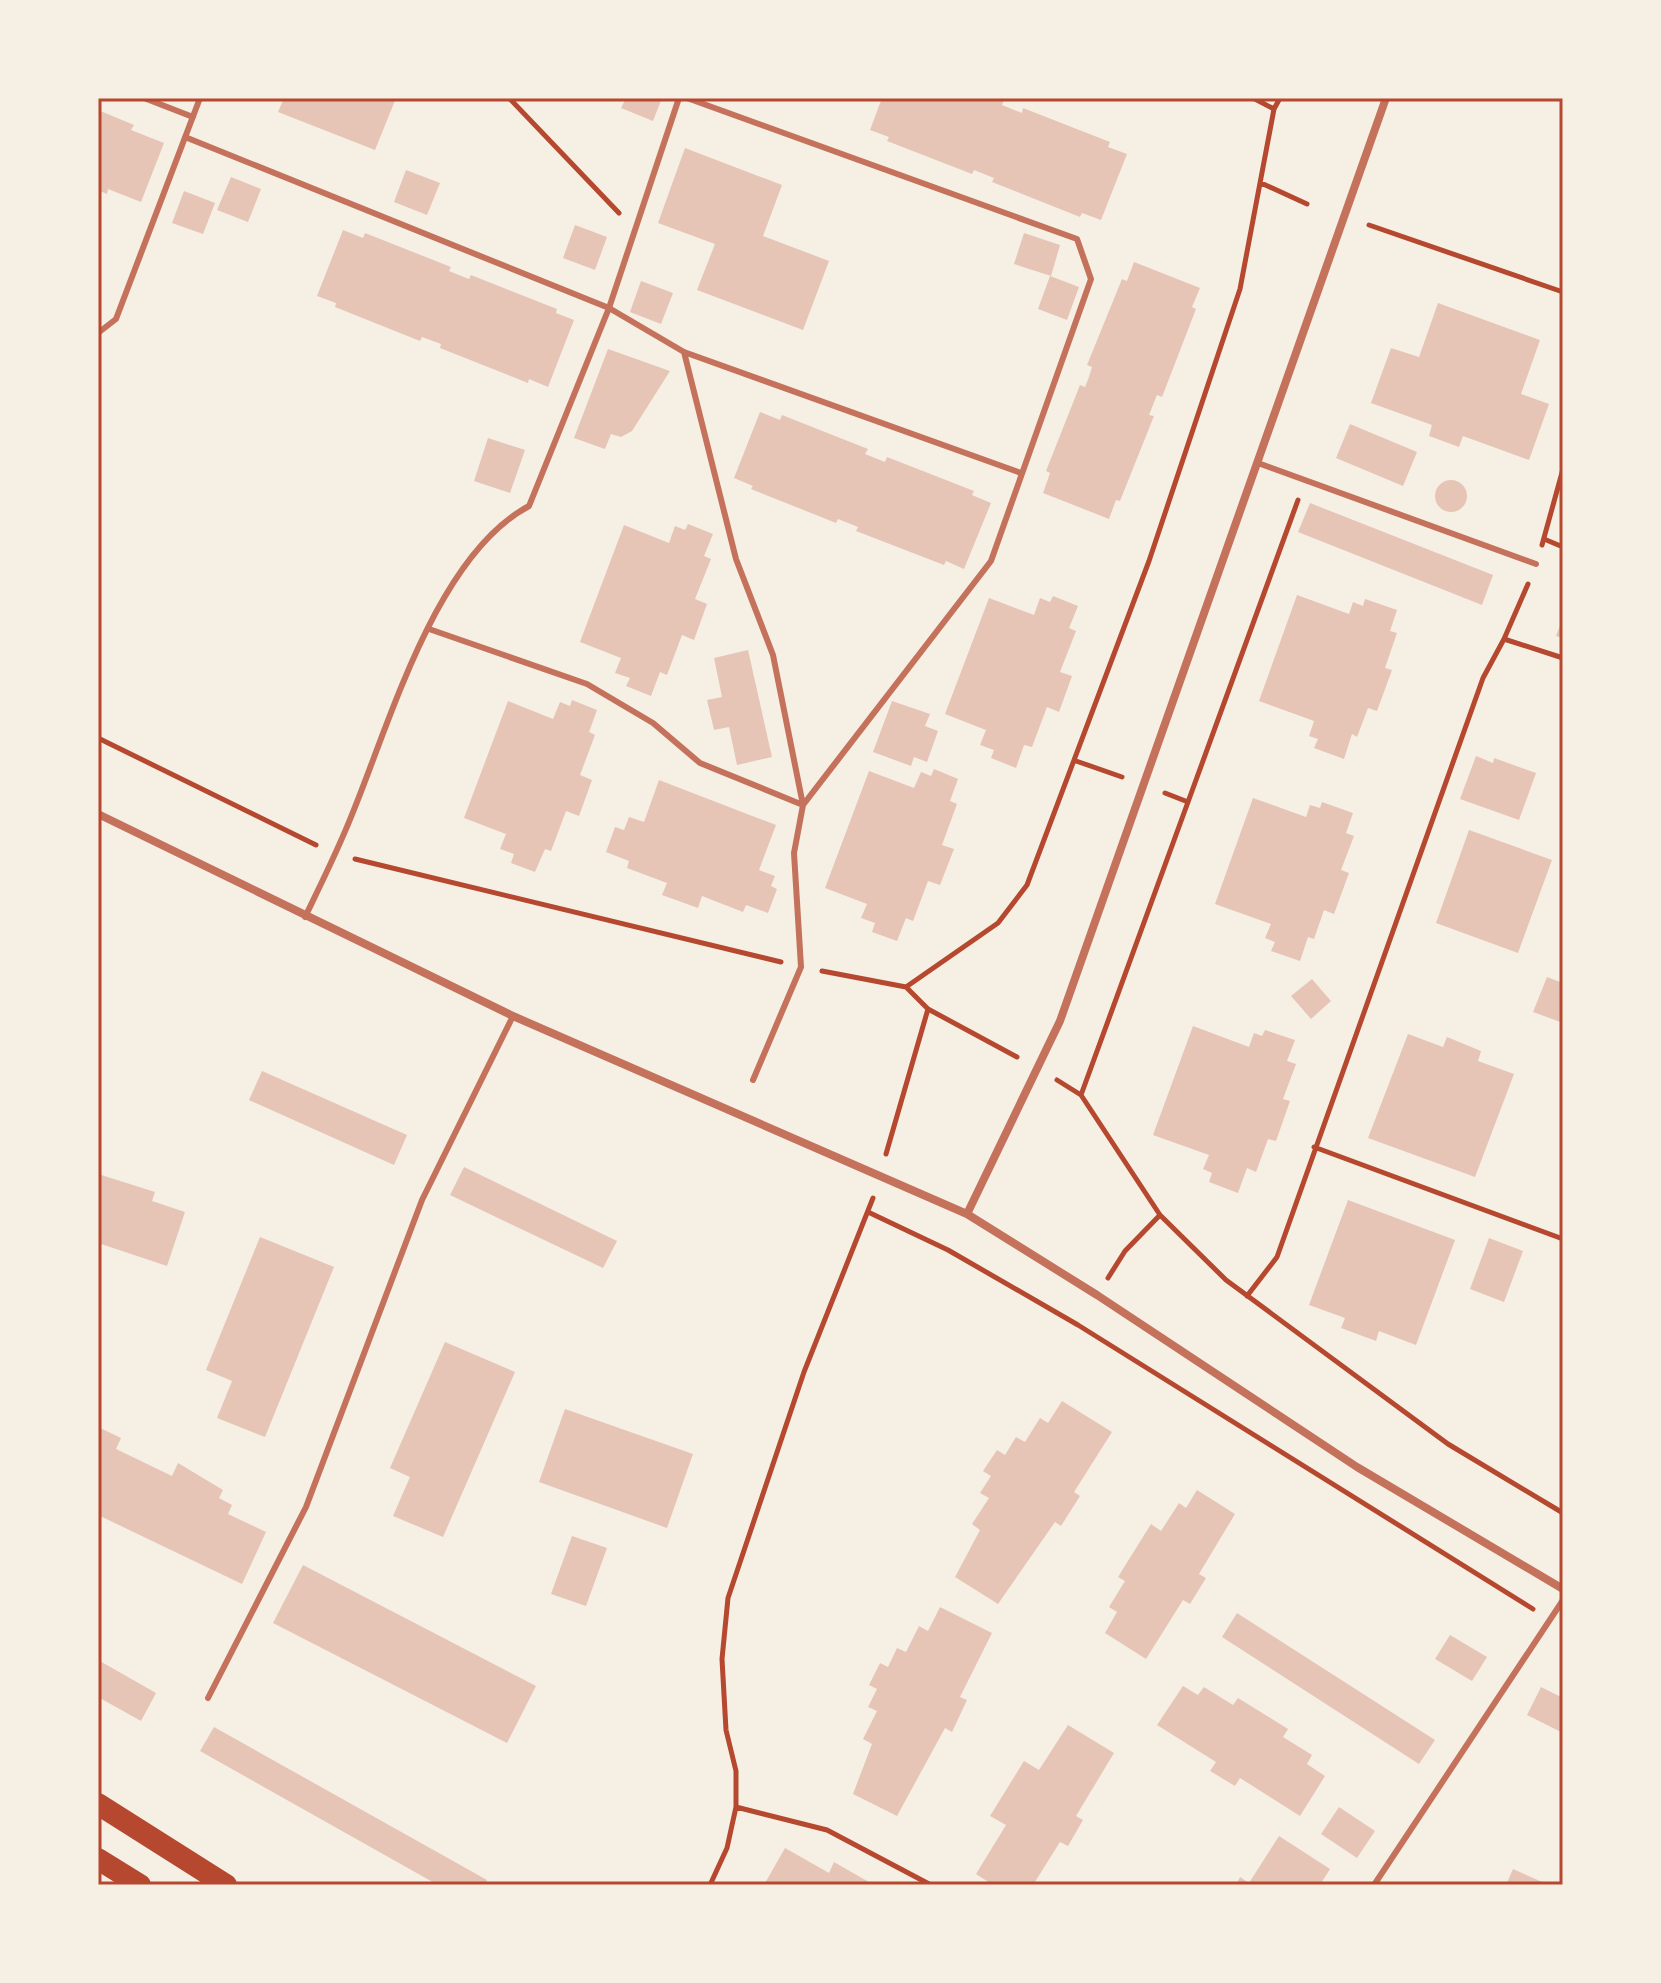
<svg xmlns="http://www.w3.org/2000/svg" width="1661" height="1983" font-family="Roboto,sans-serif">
<rect width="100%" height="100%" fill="#f6efe4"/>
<path fill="#e6c5b7" d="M 284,98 L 396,98 L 375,150 L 278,112 Z
M 626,98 L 662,98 L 653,121 L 621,108 Z
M 882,98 L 997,98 L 1004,100 L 1002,105 L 1022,113 L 1023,108 L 1110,142 L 1108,147 L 1127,154 L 1101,220 L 1082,213 L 1080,217 L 992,182 L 994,178 L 974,170 L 972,174 L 887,141 L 889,137 L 870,130 Z
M 98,110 L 134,125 L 131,130 L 164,143 L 141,202 L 108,189 L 107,194 L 98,190 Z
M 685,148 L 782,185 L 763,236 L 829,261 L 803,330 L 697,290 L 715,244 L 658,223 Z
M 406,170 L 440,183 L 427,215 L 394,202 Z
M 231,177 L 261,189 L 248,222 L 217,210 Z
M 184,191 L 215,203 L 203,234 L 172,223 Z
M 575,225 L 607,237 L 595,270 L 563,258 Z
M 343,230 L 363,238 L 365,233 L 451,267 L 449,271 L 469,279 L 471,275 L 557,309 L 556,313 L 574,320 L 548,387 L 529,379 L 528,383 L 440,348 L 441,344 L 422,337 L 420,341 L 335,307 L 336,303 L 317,296 Z
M 1024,233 L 1060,245 L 1051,276 L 1014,264 Z
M 1134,262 L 1200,288 L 1192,307 L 1196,309 L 1162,397 L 1157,395 L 1149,415 L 1154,416 L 1120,501 L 1116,500 L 1109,519 L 1043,493 L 1050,473 L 1046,471 L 1080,385 L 1085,387 L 1089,377 L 1092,367 L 1087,365 L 1122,279 L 1127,281 Z
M 1050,276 L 1079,287 L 1067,320 L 1038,309 Z
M 641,281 L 673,293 L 661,324 L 630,312 Z
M 1438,303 L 1540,340 L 1521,394 L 1549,404 L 1529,460 L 1463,436 L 1459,447 L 1429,436 L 1432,425 L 1371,403 L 1391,348 L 1419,357 Z
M 608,349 L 670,371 L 632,431 L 621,437 L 611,434 L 605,449 L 574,438 Z
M 760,412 L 780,420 L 782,415 L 868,449 L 865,454 L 885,462 L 887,457 L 974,491 L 972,495 L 991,503 L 964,569 L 946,561 L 944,565 L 856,531 L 858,527 L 838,519 L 836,523 L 751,489 L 753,486 L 734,478 Z
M 1350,424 L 1417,452 L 1403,486 L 1336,458 Z
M 488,438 L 525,450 L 510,493 L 474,481 Z
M1435 496a16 16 0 1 1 32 0a16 16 0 1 1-32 0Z
M 1310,503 L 1493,575 L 1482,605 L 1298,532 Z
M 688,524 L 713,534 L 704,556 L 711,559 L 695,599 L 707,604 L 694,640 L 682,635 L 667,675 L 660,672 L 651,696 L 626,686 L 630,678 L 615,673 L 621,658 L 580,642 L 624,525 L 669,543 L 675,526 L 685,530 Z
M 1297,595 L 1349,614 L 1353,602 L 1363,606 L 1365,599 L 1397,610 L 1390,631 L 1397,633 L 1385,668 L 1392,670 L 1377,711 L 1368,708 L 1357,737 L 1352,734 L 1344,759 L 1314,748 L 1318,739 L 1309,736 L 1314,721 L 1259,701 Z
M 1053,596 L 1078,606 L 1069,628 L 1076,631 L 1060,672 L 1072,676 L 1059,712 L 1047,707 L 1032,747 L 1024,745 L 1016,768 L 991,758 L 994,750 L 980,745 L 986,730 L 945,714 L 989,598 L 1034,615 L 1040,598 L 1050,602 Z
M 1563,618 L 1563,638 L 1556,636 Z
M 748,650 L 772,757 L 737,765 L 729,727 L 714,730 L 707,700 L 722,697 L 714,658 Z
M 572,700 L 597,710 L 589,732 L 595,735 L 580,775 L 592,780 L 579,816 L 566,811 L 551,851 L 545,849 L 535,872 L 511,863 L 514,854 L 500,849 L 506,834 L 464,818 L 508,701 L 553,719 L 560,702 L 570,706 Z
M 892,701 L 930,714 L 925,726 L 938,731 L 927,762 L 914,757 L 911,766 L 873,752 Z
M 1476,756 L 1493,763 L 1494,758 L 1536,773 L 1519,820 L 1460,799 Z
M 934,769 L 958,779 L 950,801 L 957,804 L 942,845 L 954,849 L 940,885 L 928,881 L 913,921 L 906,918 L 897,941 L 872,932 L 875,923 L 861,918 L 867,904 L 825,888 L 869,771 L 914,788 L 921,772 L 931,776 Z
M 659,780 L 776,825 L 759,870 L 775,876 L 771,886 L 777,889 L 768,913 L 746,905 L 743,912 L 702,896 L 698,908 L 662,895 L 667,883 L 627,868 L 629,861 L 606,852 L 615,827 L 624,830 L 629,817 L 644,822 Z
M 1253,798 L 1306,817 L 1310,805 L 1320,808 L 1322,802 L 1353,813 L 1346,833 L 1354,836 L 1341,870 L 1349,873 L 1334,914 L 1324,910 L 1314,939 L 1308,937 L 1300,961 L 1271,951 L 1275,942 L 1265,938 L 1271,924 L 1215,904 Z
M 1469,830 L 1552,860 L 1518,953 L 1436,923 Z
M 1547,977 L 1563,983 L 1563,1023 L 1533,1012 Z
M 1312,979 L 1331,1001 L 1311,1019 L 1291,996 Z
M 1193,1026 L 1249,1047 L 1254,1033 L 1262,1036 L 1265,1030 L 1295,1040 L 1287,1061 L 1296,1064 L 1283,1099 L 1290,1101 L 1276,1141 L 1268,1139 L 1256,1172 L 1247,1168 L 1238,1193 L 1209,1182 L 1212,1173 L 1203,1169 L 1209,1155 L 1153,1135 Z
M 1408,1034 L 1443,1047 L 1447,1037 L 1481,1051 L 1478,1061 L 1514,1074 L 1475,1177 L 1368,1138 Z
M 262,1071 L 407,1135 L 394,1165 L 249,1100 Z
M 464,1167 L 617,1241 L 603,1268 L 450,1195 Z
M 98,1174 L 155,1192 L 152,1201 L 185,1212 L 167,1266 L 98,1243 Z
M 1348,1200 L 1455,1240 L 1416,1345 L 1379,1331 L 1376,1341 L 1341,1328 L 1345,1318 L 1309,1305 Z
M 260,1237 L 334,1267 L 265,1437 L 217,1418 L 232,1381 L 206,1370 Z
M 1489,1238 L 1523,1251 L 1504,1302 L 1470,1289 Z
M 445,1342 L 515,1372 L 443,1537 L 393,1516 L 410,1477 L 390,1468 Z
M 1062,1401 L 1112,1432 L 1074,1492 L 1080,1496 L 1061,1526 L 1055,1522 L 998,1604 L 955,1577 L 980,1530 L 972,1524 L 989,1498 L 980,1493 L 991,1476 L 983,1471 L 997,1450 L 1005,1455 L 1016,1437 L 1025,1442 L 1040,1418 L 1048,1423 Z
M 565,1409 L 693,1454 L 667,1528 L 539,1482 Z
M 98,1427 L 121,1438 L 116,1449 L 172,1476 L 178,1463 L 223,1490 L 219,1498 L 232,1505 L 228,1514 L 266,1532 L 242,1584 L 98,1515 Z
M 1197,1490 L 1235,1514 L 1199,1574 L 1206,1578 L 1190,1604 L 1183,1600 L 1146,1659 L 1105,1633 L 1117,1612 L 1109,1607 L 1125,1581 L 1118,1577 L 1151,1524 L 1161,1531 L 1179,1503 L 1186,1508 Z
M 572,1536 L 607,1548 L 586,1606 L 551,1594 Z
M 303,1565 L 536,1686 L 507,1743 L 273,1623 Z
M 940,1607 L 992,1633 L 960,1697 L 967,1700 L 952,1732 L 945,1728 L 897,1816 L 853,1794 L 872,1744 L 863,1739 L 877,1711 L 868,1707 L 877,1689 L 869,1685 L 880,1663 L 888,1667 L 897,1648 L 906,1652 L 919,1626 L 928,1631 Z
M 1237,1613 L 1435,1740 L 1419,1764 L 1222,1637 Z
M 1450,1635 L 1487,1657 L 1472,1681 L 1435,1659 Z
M 98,1660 L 156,1693 L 141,1721 L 98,1697 Z
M 1183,1686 L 1198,1695 L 1204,1687 L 1233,1705 L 1238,1698 L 1288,1729 L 1283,1737 L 1312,1755 L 1307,1764 L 1325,1776 L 1300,1816 L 1240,1778 L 1235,1786 L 1210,1771 L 1216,1762 L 1157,1725 Z
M 1541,1687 L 1563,1698 L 1563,1733 L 1527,1715 Z
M 1068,1725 L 1114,1753 L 1076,1816 L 1083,1820 L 1068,1846 L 1060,1842 L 1033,1885 L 993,1885 L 976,1874 L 1006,1825 L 990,1816 L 1024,1761 L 1039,1770 Z
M 214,1727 L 487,1880 L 485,1885 L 438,1885 L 200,1751 Z
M 1339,1807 L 1375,1831 L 1357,1858 L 1321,1834 Z
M 1279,1836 L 1330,1869 L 1320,1885 L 1236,1885 L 1240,1877 L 1249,1883 Z
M 785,1848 L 829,1873 L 834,1862 L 874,1885 L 764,1885 Z
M 1513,1869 L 1549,1885 L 1506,1885 Z"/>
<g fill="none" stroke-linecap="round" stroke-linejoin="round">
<path stroke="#b5482f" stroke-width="5" d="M 509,98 L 619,213
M 1253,98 L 1274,109
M 1261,183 L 1307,204
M 1369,225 L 1563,292
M 1544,539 L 1563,547
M 1542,545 L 1563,469
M 1528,584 L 1504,639 L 1563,658
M 98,738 L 316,845
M 1076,761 L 1122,777
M 1165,793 L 1188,802 L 1298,500
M 355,859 L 781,962
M 822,971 L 906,987 L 928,1009 L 1017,1057
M 906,987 L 998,923 L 1027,885 L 1149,561 L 1240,289 L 1274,109 L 1280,98
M 1057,1080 L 1081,1095 L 1160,1215 L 1226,1280 L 1448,1444 L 1563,1513
M 1081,1095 L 1188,802
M 1314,1147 L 1563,1239
M 886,1154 L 928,1009
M 868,1212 L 948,1250 L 1078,1325 L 1533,1609
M 1108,1278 L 1125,1251 L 1160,1215
M 1247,1296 L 1277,1257 L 1483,678 L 1504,639
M 736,1807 L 827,1830 L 931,1885
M 710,1885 L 727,1848 L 736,1807 L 736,1771 L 726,1730 L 722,1659 L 728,1598 L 804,1372 L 873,1198"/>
<path stroke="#c5725c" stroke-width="6" d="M 144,98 L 193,117
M 185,137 L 609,308 L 684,352 L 1021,473
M 98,333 L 116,319 L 200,98
M 684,352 L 736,559 L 773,655 L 803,805 L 794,853 L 801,967 L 753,1080
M 1258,463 L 1536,564
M 429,629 L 587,684 L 653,723 L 700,763 L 803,805 L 991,561 L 1091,279 L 1077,239 L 687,98
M 305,917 C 322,882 339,848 353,812 C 391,719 437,555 529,506 L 609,308 L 679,98
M 208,1698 L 306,1507 L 422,1200 L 513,1016
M 1374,1885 L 1563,1600"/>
<path stroke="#c5725c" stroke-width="8" d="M 98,814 L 513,1016 L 967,1214 L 1097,1295 L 1357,1467 L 1563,1589
M 967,1214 L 1060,1021 L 1386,98"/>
<path stroke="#b5482f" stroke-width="22" d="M 98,1804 L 226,1885
M 98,1859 L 140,1885"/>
</g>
<rect width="1661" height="1983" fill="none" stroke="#f6efe4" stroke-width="200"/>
<rect x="100" y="100" width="1461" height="1783" fill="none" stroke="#b5482f" stroke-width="3"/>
</svg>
